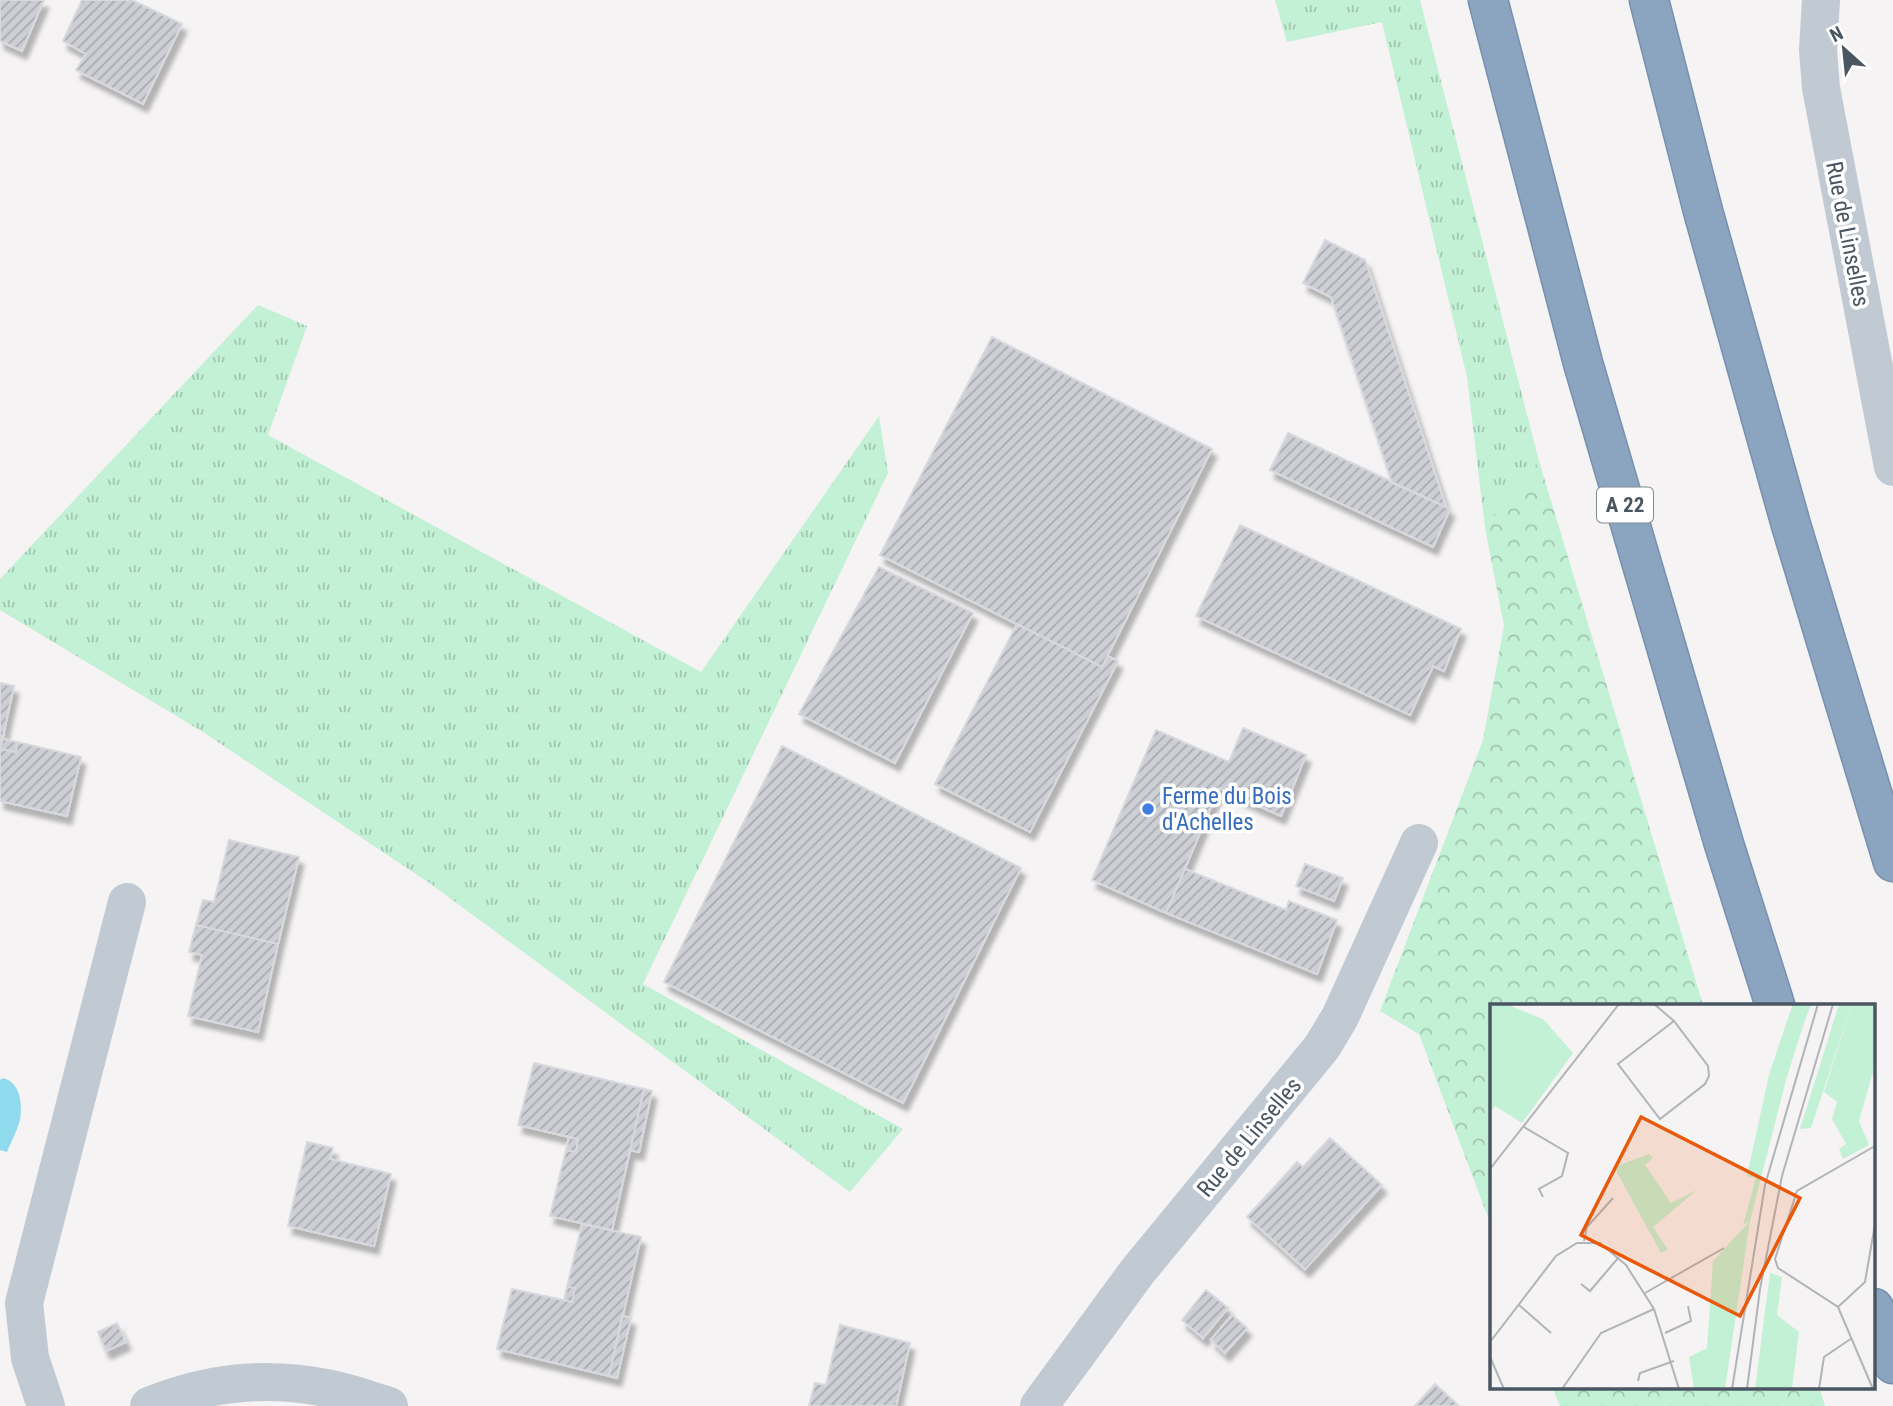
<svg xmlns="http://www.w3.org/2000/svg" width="1893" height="1406" font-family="'Roboto Condensed',sans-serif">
<defs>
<pattern id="grass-tufts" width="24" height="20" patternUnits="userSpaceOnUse" patternTransform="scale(1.75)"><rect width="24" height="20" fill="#c3f1d5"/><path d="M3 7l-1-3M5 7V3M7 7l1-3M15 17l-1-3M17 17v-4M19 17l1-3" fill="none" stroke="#a0c6b0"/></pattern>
<pattern id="forest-crowns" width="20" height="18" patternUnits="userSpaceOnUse" patternTransform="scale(1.75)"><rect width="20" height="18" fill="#c3f1d5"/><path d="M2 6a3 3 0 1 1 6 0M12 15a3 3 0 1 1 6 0" fill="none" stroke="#a0c6b0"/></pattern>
<pattern id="building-hatch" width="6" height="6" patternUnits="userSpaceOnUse" patternTransform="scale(1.75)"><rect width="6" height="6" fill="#cdcfd5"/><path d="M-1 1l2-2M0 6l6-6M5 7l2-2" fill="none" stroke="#a8abb0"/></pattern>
<filter id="shadow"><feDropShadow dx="4.5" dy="8" stdDeviation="2" flood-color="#0004"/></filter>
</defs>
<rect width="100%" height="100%" fill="#f5f3f3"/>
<path fill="url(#grass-tufts)" d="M 1275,0 L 1420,0 L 1539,461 L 1485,528 L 1467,377 L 1382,22 L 1287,42 Z
M 258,305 L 307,326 L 268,435 L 701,672 L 879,416 L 888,473 L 643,984 L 903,1129 L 850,1192 L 428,882 L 203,732 L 0,610 L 0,579 Z"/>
<path fill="url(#forest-crowns)" d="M 1539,461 L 1703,1005 L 1492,1005 L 1492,1228 L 1419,1034 L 1380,1011 L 1483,740 L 1504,626 L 1485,528 Z
M 1552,1387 L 1819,1387 L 1825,1406 L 1560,1406 Z"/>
<path fill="#90daee" d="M 3,1078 C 20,1082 23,1104 20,1120 C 17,1131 11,1142 7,1152 L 0,1150 L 0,1080 Z"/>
<path fill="url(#building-hatch)" stroke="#d7d9de" stroke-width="2" filter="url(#shadow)" d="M 0,0 L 44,0 L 22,51 L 0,41 Z
M 82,0 L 132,0 L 182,24 L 143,104 L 76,70 L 86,54 L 63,41 Z
M 1325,240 L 1365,260 L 1446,507 L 1392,483 L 1331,297 L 1303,283 Z
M 992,337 L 1212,449 L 1102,667 L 880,555 Z
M 1288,433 L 1450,509 L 1433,547 L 1270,470 Z
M 1240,525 L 1461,629 L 1444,671 L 1433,666 L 1410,715 L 1196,616 Z
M 879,567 L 973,613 L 895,763 L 799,714 Z
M 1017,624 L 1102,667 L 1108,656 L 1118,661 L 1030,832 L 935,784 Z
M 0,683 L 14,686 L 0,749 L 16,752 L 17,742 L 81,757 L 67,816 L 0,801 Z
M 1243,728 L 1306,755 L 1281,816 L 1219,788 L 1166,913 L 1092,880 L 1156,730 L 1229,762 Z
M 3,739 L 17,742 L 16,752 L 0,749 Z
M 782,746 L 1021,868 L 903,1103 L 664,982 Z
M 229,840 L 299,857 L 278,944 L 196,925 L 203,900 L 214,902 Z
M 1305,864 L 1343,878 L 1334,901 L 1296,886 Z
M 1185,869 L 1286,910 L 1289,901 L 1337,920 L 1317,974 L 1166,913 Z
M 196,925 L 278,944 L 258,1032 L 188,1016 L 202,955 L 189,952 Z
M 534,1063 L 644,1089 L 612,1230 L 550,1216 L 566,1150 L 576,1152 L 578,1139 L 518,1125 Z
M 644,1089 L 652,1091 L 639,1152 L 630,1150 Z
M 569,1137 L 578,1139 L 576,1152 L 566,1150 Z
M 1330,1138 L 1382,1185 L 1305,1269 L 1247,1217 L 1297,1162 L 1303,1167 Z
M 307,1142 L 333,1148 L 330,1159 L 391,1174 L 374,1246 L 288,1226 Z
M 582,1224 L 641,1237 L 609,1376 L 497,1349 L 512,1289 L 572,1302 L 575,1288 L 567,1287 Z
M 567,1287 L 575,1288 L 572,1302 L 564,1300 Z
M 1206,1290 L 1228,1308 L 1203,1338 L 1182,1320 Z
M 1232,1315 L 1247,1328 L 1225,1353 L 1211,1340 Z
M 622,1316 L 631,1318 L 617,1378 L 609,1376 Z
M 117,1323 L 126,1342 L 106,1351 L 98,1332 Z
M 840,1325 L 910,1343 L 896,1406 L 809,1406 L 815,1383 L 826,1385 Z
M 1435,1384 L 1459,1406 L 1415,1406 Z"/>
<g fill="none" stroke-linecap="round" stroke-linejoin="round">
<g stroke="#7690ad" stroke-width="41">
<path id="highway" d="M 1488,0 L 1583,363 L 1724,844 L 1775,1005
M 1649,0 L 1703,211 L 1791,525 L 1893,862
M 1874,1308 L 1893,1364"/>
</g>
<path stroke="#c1cad2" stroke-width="38" d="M 1821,0 L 1818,50 L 1821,88 L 1893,467
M 46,1406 L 30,1358 L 24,1303 L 127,902
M 149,1406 C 209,1382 263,1376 326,1388 C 348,1392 369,1400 389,1406
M 1039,1406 L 1137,1272 L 1322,1047 L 1340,1017 L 1419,843"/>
<use href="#highway" stroke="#8ba5c1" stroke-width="38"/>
</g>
<circle fill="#3f7fe0" stroke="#fff" stroke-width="2.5" cx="1148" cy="809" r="7"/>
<g text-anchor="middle" stroke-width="7" stroke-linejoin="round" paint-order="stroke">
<rect fill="#fff" stroke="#808990" stroke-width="2" x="1597" y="487.5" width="56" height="35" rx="5"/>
<g font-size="21" font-weight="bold" fill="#4a5661">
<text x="1625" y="512">A 22</text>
</g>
<g font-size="23" fill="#4a5661" stroke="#fff">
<text transform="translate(1848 234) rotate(79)" y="8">Rue de Linselles</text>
<text transform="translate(1249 1137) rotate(-50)" y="8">Rue de Linselles</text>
</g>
<g font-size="23" fill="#366cbe" stroke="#fff" text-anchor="start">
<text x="1162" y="804">Ferme du Bois<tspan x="1162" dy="26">d'Achelles</tspan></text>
</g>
</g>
<g transform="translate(1490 1004)">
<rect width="385" height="385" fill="#f5f3f3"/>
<path d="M 0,0 L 15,0 L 53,15 L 83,49 L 32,119 L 5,102 L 0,109 ZM 303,0 L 321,0 L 313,22 L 297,17 ZM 362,0 L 385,0 L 385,61 L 369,117 L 379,141 L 353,155 L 349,145 L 356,140 L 342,115 L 347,98 L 334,88 ZM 279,71 L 296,76 L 260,217 L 253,221 L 266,174 L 257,172 ZM 159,150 L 163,154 L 155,161 L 181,199 L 207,186 L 163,223 L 178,246 L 171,249 L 124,163 Z" fill="#c3f1d5"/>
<path d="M 349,0 L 362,0 L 321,124 L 310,125 ZM 297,17 L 313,22 L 296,76 L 279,71 ZM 260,217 L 235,385 L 204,385 L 199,353 L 217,344 L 223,257 ZM 280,269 L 292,273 L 287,311 L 309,328 L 302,385 L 265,385 Z" fill="#c3f1d5"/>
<path fill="none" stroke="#b1b4b9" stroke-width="2" d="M 164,0 L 184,17 L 128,60 L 170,115 L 215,80 L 219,72 L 218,62 L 184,17M 34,123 L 78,149 L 72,172 L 49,185 L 53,193M 0,165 L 129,0M 94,237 L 97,223 L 123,194M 91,280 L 100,287 L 129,253M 155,289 L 234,244M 29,301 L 61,329M 348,303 L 375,278 L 385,220M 175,329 L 201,317 L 198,302M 0,338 L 66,252 L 87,239 L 110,239 L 136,261 L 164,305 L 189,385M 0,353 L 14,385M 148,377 L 150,369 L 184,357M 72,385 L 111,329 L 164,305M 242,385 L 275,181 L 328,0M 257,385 L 270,285 L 292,172 L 343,0M 329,385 L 334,353 L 362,334M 383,385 L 348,303 L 288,264 L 285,255 L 307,187 L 385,142"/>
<path fill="#e8590c" fill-opacity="0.15" stroke="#e8590c" stroke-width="3.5" d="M 151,113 L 310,194 L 250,312 L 91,231 Z"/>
<rect width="385" height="385" fill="none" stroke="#4a5661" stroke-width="3.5"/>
</g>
<g transform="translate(1844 49) rotate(333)" stroke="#ffffff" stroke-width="5" paint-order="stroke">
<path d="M0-5L12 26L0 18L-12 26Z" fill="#4a5661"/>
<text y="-10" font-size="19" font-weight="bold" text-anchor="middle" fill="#4a5661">N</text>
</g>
</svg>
